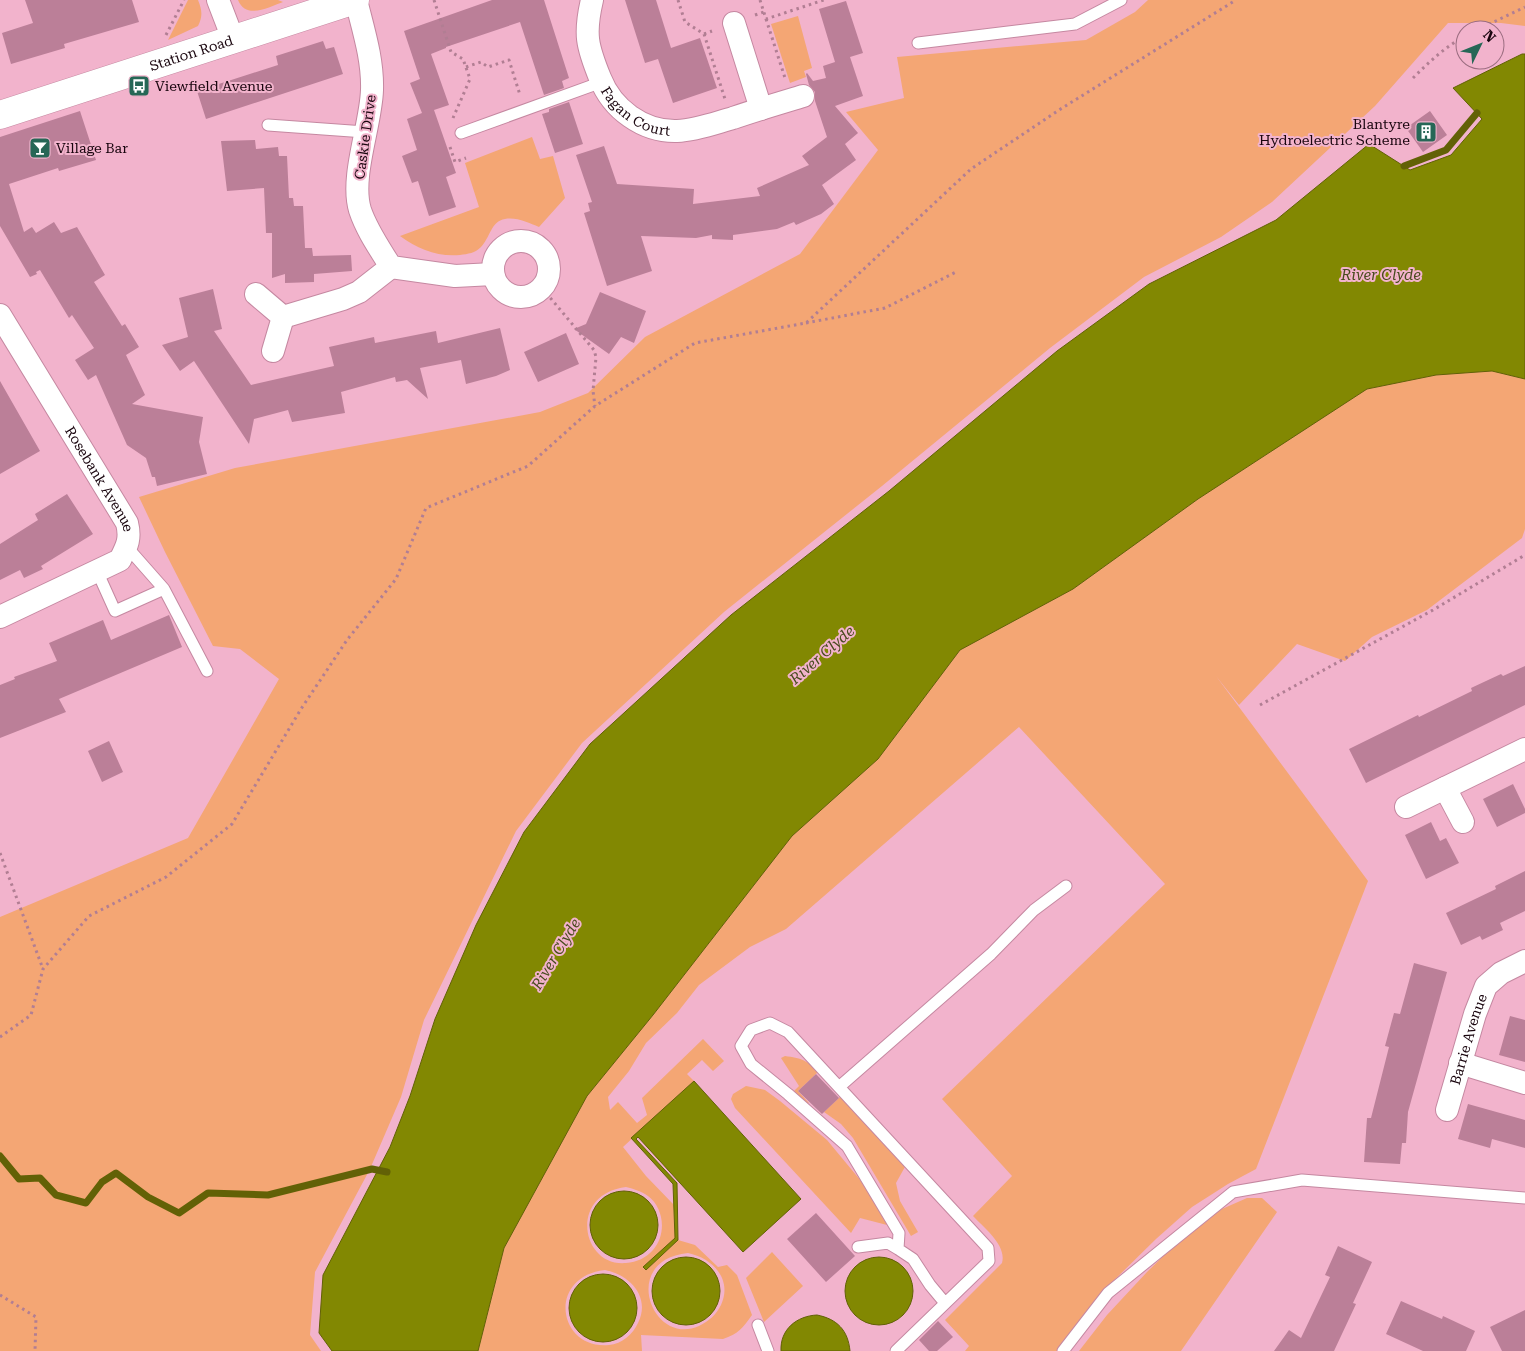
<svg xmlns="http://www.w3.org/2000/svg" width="1525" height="1351" font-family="'Roboto Serif',serif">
<rect width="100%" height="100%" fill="#f2b3cc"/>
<path fill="#f4a674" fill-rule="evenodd" d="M 188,0 L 198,0 C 202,10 203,16 198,26 L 168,40 Z
M 238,0 L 278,0 L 283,2 C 269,7 246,20 238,0 Z
M 1148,0 L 1525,0 L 1525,26 L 1501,23 L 1448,23 L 1375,106 L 1272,202 L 1221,237 L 1144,277 L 1050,348 L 882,486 L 724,612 L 582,743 L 516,831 L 424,1020 L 401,1097 L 370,1169 L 315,1272 L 310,1335 L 321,1351 L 0,1351 L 0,917 L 188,838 L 279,679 L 240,649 L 213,646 L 165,552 L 139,497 L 235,468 L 540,412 L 588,393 L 645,337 L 800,254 L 878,150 L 846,112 L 904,98 L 897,57 L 1086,40 L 1135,12 Z
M 798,16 L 812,68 L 804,71 L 806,77 L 790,83 L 771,24 Z
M 532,137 L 540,159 L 553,156 L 565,198 L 539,227 C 529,223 517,217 505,219 C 491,221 490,238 481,247 C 475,253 468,254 460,255 C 437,257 418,249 400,236 L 479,207 L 465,163 Z
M 1492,371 L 1525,379 L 1525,529 L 1522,538 L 1427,610 L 1372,637 L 1345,661 L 1297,644 L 1239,705 L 1216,676 L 1368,881 L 1256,1169 L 1228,1184 L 1192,1207 L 1156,1239 L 1100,1294 L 1057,1351 L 965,1351 L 969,1346 L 945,1320 L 1002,1263 C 1007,1245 984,1228 973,1216 L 1012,1176 L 942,1099 L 1165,884 L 1019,727 L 786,929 L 750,947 L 699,985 L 677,1013 L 646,1043 L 629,1071 L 608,1097 L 610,1110 L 618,1102 L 637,1123 L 647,1115 L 642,1098 L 703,1039 L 724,1061 L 713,1071 L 702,1060 L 687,1074 L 694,1081 L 623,1147 L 646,1176 L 674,1205 L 675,1238 L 643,1268 L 646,1270 L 678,1240 L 695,1245 L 718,1267 L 727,1265 L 737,1275 L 752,1315 C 743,1328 738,1334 723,1339 L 641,1335 L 642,1351 L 478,1351 L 504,1248 L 587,1096 L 653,1015 L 792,836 L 878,759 L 960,650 L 1073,589 L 1198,499 L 1367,389 L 1436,375 ZM 626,1187 C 634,1189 641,1191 648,1196 C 664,1208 667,1234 653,1250 C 646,1258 637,1262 626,1263 C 581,1267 568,1194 626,1187 ZM 688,1253 C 712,1258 733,1279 721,1305 C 716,1315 709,1321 699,1326 C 652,1347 619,1260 688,1253 ZM 605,1270 C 630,1275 651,1297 638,1323 C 633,1334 622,1344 609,1345 C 558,1350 546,1277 605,1270 Z
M 785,1056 C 801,1058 807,1060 818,1072 L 798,1091 L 809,1103 L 806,1103 L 794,1091 L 799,1086 L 781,1058 Z
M 746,1086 L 765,1090 L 780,1101 L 827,1140 L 866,1187 L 887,1225 L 860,1218 L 851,1233 L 735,1108 L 731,1099 L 733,1094 Z
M 841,1096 L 906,1165 L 896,1183 L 900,1201 L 918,1232 L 911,1236 L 853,1138 L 841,1124 L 824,1112 Z
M 1247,1198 L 1262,1198 L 1277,1212 L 1181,1351 L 1079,1351 L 1107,1315 L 1147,1272 L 1189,1231 L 1222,1209 Z
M 772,1252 L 803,1286 L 764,1322 L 746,1278 Z"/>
<path fill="#828802" stroke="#626106" d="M 1522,54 L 1525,54 L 1525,379 L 1492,371 L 1436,375 L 1367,389 L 1198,499 L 1073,589 L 960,650 L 878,759 L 792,836 L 653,1015 L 587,1096 L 504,1248 L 478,1351 L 332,1351 L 319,1333 L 323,1275 L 390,1147 L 410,1096 L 435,1019 L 476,925 L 524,832 L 590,744 L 731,615 L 889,491 L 1057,351 L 1149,284 L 1276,220 L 1369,144 L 1410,170 L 1451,155 L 1482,119 L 1453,88 Z
M 694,1081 L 801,1199 L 743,1252 L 638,1137 L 636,1139 L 677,1183 L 678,1240 L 646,1270 L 643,1267 L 675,1238 L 673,1184 L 631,1138 Z
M590 1225a34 34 0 1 1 68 0a34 34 0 1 1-68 0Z
M845 1291a34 34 0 1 1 68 0a34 34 0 1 1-68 0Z
M652 1291a34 34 0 1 1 68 0a34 34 0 1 1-68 0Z
M569 1308a34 34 0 1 1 68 0a34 34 0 1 1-68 0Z
M 817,1315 C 837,1319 848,1330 850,1351 L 781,1351 C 780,1329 797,1316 817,1315 Z"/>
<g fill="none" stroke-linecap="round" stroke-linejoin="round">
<path stroke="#626106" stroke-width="7" d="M 1404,166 L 1446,150 L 1477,113
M 0,1156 L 19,1179 L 40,1178 L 56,1195 L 86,1203 L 102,1182 L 116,1173 L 148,1197 L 179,1213 L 208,1193 L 268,1195 L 372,1169 L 387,1172"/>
</g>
<path fill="#bb7f98" d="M 25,0 L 132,0 L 139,22 L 64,44 L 65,48 L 11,64 L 2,33 L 33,23 Z
M 492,0 L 544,0 L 569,78 L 562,81 L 564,88 L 544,95 L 520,22 L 446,47 L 446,48 L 431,54 L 449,105 L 434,110 L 456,173 L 446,177 L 456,207 L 429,216 L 418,181 L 412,183 L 402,156 L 417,150 L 407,119 L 422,113 L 410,83 L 420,79 L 404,31 Z
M 625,0 L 656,0 L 671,48 L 700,38 L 717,88 L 673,103 L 658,59 L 645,63 Z
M 846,1 L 863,53 L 850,57 L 863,96 L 835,106 L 858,133 L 845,144 L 856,160 L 822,185 L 834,204 L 821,214 L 796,225 L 794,222 L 777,229 L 733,235 L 733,240 L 712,239 L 712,235 L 696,238 L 641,236 L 652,271 L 607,286 L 584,213 L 590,211 L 588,203 L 592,202 L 576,155 L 604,146 L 617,184 L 694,189 L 693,204 L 760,196 L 757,188 L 809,165 L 802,156 L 827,137 L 815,101 L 815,92 L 809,85 L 806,74 L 807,73 L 813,81 L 826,78 L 823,66 L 835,62 L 819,9 Z
M 323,41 L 326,49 L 334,47 L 343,74 L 206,119 L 197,91 L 278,65 L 276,56 Z
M 569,102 L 583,144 L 555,153 L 542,114 L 549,112 L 549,109 Z
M 80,111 L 96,160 L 59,171 L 58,168 L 9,184 L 24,232 L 32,227 L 36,233 L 54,222 L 61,233 L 77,227 L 105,275 L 94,282 L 122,326 L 125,324 L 139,347 L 126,355 L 145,395 L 132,404 L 203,417 L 199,442 L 207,474 L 157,486 L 155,477 L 152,477 L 146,458 L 127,445 L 96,375 L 88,380 L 75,360 L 94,348 L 72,315 L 69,318 L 40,270 L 36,272 L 37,274 L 30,277 L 0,226 L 0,137 Z
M 1430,111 L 1447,135 L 1423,152 L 1406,128 Z
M 255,140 L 256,149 L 278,147 L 279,156 L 287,156 L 289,198 L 293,198 L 294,206 L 303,206 L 305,248 L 312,248 L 313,256 L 351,255 L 352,271 L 314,274 L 314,282 L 285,283 L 285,274 L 272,278 L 272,233 L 266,233 L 264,188 L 227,191 L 221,141 Z
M 213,289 L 222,329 L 214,331 L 251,385 L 334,366 L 329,347 L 374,337 L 375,343 L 436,331 L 438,343 L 500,328 L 510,370 L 496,376 L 466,384 L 461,360 L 420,368 L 428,399 L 407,380 L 396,382 L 395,377 L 341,392 L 345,413 L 292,422 L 288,410 L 254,419 L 249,444 L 194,361 L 180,371 L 162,345 L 188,337 L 179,298 Z
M 600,292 L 646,311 L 634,343 L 621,337 L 609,354 L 574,329 L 586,324 Z
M 566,333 L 579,364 L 538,382 L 524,352 Z
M 0,381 L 40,451 L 0,474 Z
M 67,494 L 93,534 L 41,566 L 43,569 L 24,578 L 20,570 L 0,580 L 0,544 L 38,520 L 35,514 Z
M 169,615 L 182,647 L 59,699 L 66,712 L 0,738 L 0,685 L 15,679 L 14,677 L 57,661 L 49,643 L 103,620 L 111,640 Z
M 1525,666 L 1525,705 L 1366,783 L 1349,749 L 1418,715 L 1419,717 L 1472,691 L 1471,688 L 1501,674 L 1503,676 Z
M 109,741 L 123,772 L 102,782 L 88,751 Z
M 1513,784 L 1525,809 L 1525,813 L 1497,827 L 1483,799 Z
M 1431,822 L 1440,841 L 1446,838 L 1459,863 L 1426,879 L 1405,835 Z
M 1525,871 L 1525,911 L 1500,923 L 1503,930 L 1482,940 L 1480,936 L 1461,945 L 1446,913 L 1496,889 L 1495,886 Z
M 1414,963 L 1447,972 L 1408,1112 L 1406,1143 L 1402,1143 L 1400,1164 L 1364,1162 L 1367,1118 L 1371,1118 L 1389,1047 L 1385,1046 L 1394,1013 L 1400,1014 Z
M 1510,1016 L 1525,1020 L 1525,1062 L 1499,1055 Z
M 816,1074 L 839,1098 L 822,1114 L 798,1091 Z
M 1468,1104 L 1525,1120 L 1525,1148 L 1492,1139 L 1490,1148 L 1458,1139 Z
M 816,1213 L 855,1256 L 826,1282 L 787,1239 Z
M 1338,1246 L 1372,1262 L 1353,1303 L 1356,1304 L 1334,1351 L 1274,1351 L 1289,1330 L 1301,1338 L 1330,1277 L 1325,1275 Z
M 1401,1301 L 1442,1319 L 1443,1316 L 1475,1331 L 1466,1351 L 1423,1351 L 1386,1334 Z
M 1525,1310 L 1525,1351 L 1502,1351 L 1490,1327 Z
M 938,1321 L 953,1337 L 937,1351 L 929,1351 L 919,1340 Z"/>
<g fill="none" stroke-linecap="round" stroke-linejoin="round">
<g stroke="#c588a1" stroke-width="13">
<path id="service" d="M 918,43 L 1075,24 L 1121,0
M 268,125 L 365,132
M 461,133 L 602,82
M 127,547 L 164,589
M 97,571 L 115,611 L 164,589 L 207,671
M 839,1087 L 991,954 L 1034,910 L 1066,886
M 858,1247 L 888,1243 L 898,1249 L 913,1259 L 930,1285 L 945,1303
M 758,1325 L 768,1351
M 896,1351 L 989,1261 L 988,1248 L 788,1032 L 770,1023 L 751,1030 L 741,1046 L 751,1064 L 788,1094 L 847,1146 L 899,1233 L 898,1249
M 1063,1351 L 1108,1293 L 1233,1192 L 1302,1180 L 1525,1198"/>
</g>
<g stroke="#c588a1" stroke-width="24">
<g id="minor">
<path d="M 218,0 L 233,39"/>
<path d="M 356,0 C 363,29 373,59 372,90 C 371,125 350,177 360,210 C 367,231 380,249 391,267 L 455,276 L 493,274"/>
<path id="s1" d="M 592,0 C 584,34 587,46 600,78 C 612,109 643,132 677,131 C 697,130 715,123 733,118 C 756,110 780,103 803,96"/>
<path d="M 734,23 L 761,109"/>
<circle cx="521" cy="269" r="28"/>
<path d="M 256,294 L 283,317 L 273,351"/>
<path id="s2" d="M 0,315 L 127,523 C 131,539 127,546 120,560 L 0,617"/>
<path d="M 283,317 L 343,299 L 359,292 L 391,267"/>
<path d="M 1445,788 L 1463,822"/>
<path d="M 1406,807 L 1525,749"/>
<path d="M 1460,1063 L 1525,1083"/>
<path id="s3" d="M 1447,1110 L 1475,1014 L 1486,986 L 1501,973 L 1525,961"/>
</g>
</g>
<g stroke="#c588a1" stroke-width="29">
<g id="tertiary">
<path id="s4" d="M 0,115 L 355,0"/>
</g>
</g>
<path stroke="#b17e93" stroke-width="3" stroke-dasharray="2.5 4" stroke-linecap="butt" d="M 434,0 L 451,52 L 463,59 L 470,79 L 453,118
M 678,0 L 685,22 L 704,34 L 712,31
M 760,0 L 766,19 L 824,0
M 755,15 L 764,12
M 766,19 L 785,78
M 1477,30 L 1525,7
M 704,34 L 725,99
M 166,35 L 184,0
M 466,67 L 481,62 L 488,67 L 509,60 L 520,95
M 1413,78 C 1429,62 1445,47 1465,36
M 450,147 L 455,162 L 466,158
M 542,288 L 594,350 L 596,357 L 593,391 L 595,406
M 806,323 L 885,308 L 958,271
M 1260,705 L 1433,610 L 1525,555
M 0,853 L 43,969
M 0,1037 L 31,1015 L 43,969 L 89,916 L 166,877 L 232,824 L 301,709 L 347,640 L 396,579 L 426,508 L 528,466 L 595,406 L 695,343 L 806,323 L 971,169 L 1059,110 L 1236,0
M 0,1295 L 36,1317 L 35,1351"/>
<use href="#service" stroke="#fff" stroke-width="11"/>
<use href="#minor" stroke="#fff" stroke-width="22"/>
<use href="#tertiary" stroke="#fff" stroke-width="28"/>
</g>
<defs>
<g id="bus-square" transform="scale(1.125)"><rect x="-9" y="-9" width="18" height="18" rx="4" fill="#266756" stroke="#f2b3cc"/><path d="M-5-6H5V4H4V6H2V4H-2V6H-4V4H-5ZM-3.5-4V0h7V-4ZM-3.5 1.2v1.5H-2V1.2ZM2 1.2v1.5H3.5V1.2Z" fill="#fff"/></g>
<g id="building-square" transform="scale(1.125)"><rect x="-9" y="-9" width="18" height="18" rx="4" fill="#266756" stroke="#f2b3cc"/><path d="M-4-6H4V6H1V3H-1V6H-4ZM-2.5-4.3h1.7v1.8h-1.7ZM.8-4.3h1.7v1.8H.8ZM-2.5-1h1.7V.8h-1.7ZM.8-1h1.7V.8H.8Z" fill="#fff"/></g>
<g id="bar-square" transform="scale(1.125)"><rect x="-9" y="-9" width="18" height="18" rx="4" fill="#266756" stroke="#f2b3cc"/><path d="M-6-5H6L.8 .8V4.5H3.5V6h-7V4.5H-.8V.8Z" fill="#fff"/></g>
</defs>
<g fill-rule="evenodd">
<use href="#bus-square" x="139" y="86"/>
<use href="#building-square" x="1426" y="132"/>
<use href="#bar-square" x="40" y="148"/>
</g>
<g text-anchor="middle" stroke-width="4" stroke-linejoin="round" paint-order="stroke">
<g font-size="14" fill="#19050e" stroke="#f2b3cc">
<text dy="5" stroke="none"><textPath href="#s4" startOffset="201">Station Road</textPath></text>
<text dy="5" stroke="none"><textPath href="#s1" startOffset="132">Fagan Court</textPath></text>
<text transform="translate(365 137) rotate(-82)" y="5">Caskie Drive</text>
<text dy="5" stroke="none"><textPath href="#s2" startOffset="192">Rosebank Avenue</textPath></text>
<text dy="5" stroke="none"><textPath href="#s3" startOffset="74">Barrie Avenue</textPath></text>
</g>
<g font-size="14" fill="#19050e" stroke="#f2b3cc" text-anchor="start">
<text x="155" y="91">Viewfield Avenue</text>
<text x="1410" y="129" text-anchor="end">Blantyre<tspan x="1410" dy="16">Hydroelectric Scheme</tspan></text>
<text x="56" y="153">Village Bar</text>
</g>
<g font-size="15" font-style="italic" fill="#484b1e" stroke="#f2b3cc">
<text x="1381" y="280">River Clyde</text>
<text transform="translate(822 655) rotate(-41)" y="5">River Clyde</text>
<text transform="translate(556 954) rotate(-59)" y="5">River Clyde</text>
</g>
</g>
<g transform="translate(1480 45) rotate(47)"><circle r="24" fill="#f2b3cc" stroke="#9b6d80"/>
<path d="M0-4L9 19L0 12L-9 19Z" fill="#266756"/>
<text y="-8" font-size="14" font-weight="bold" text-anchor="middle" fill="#19050e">N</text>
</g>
</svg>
